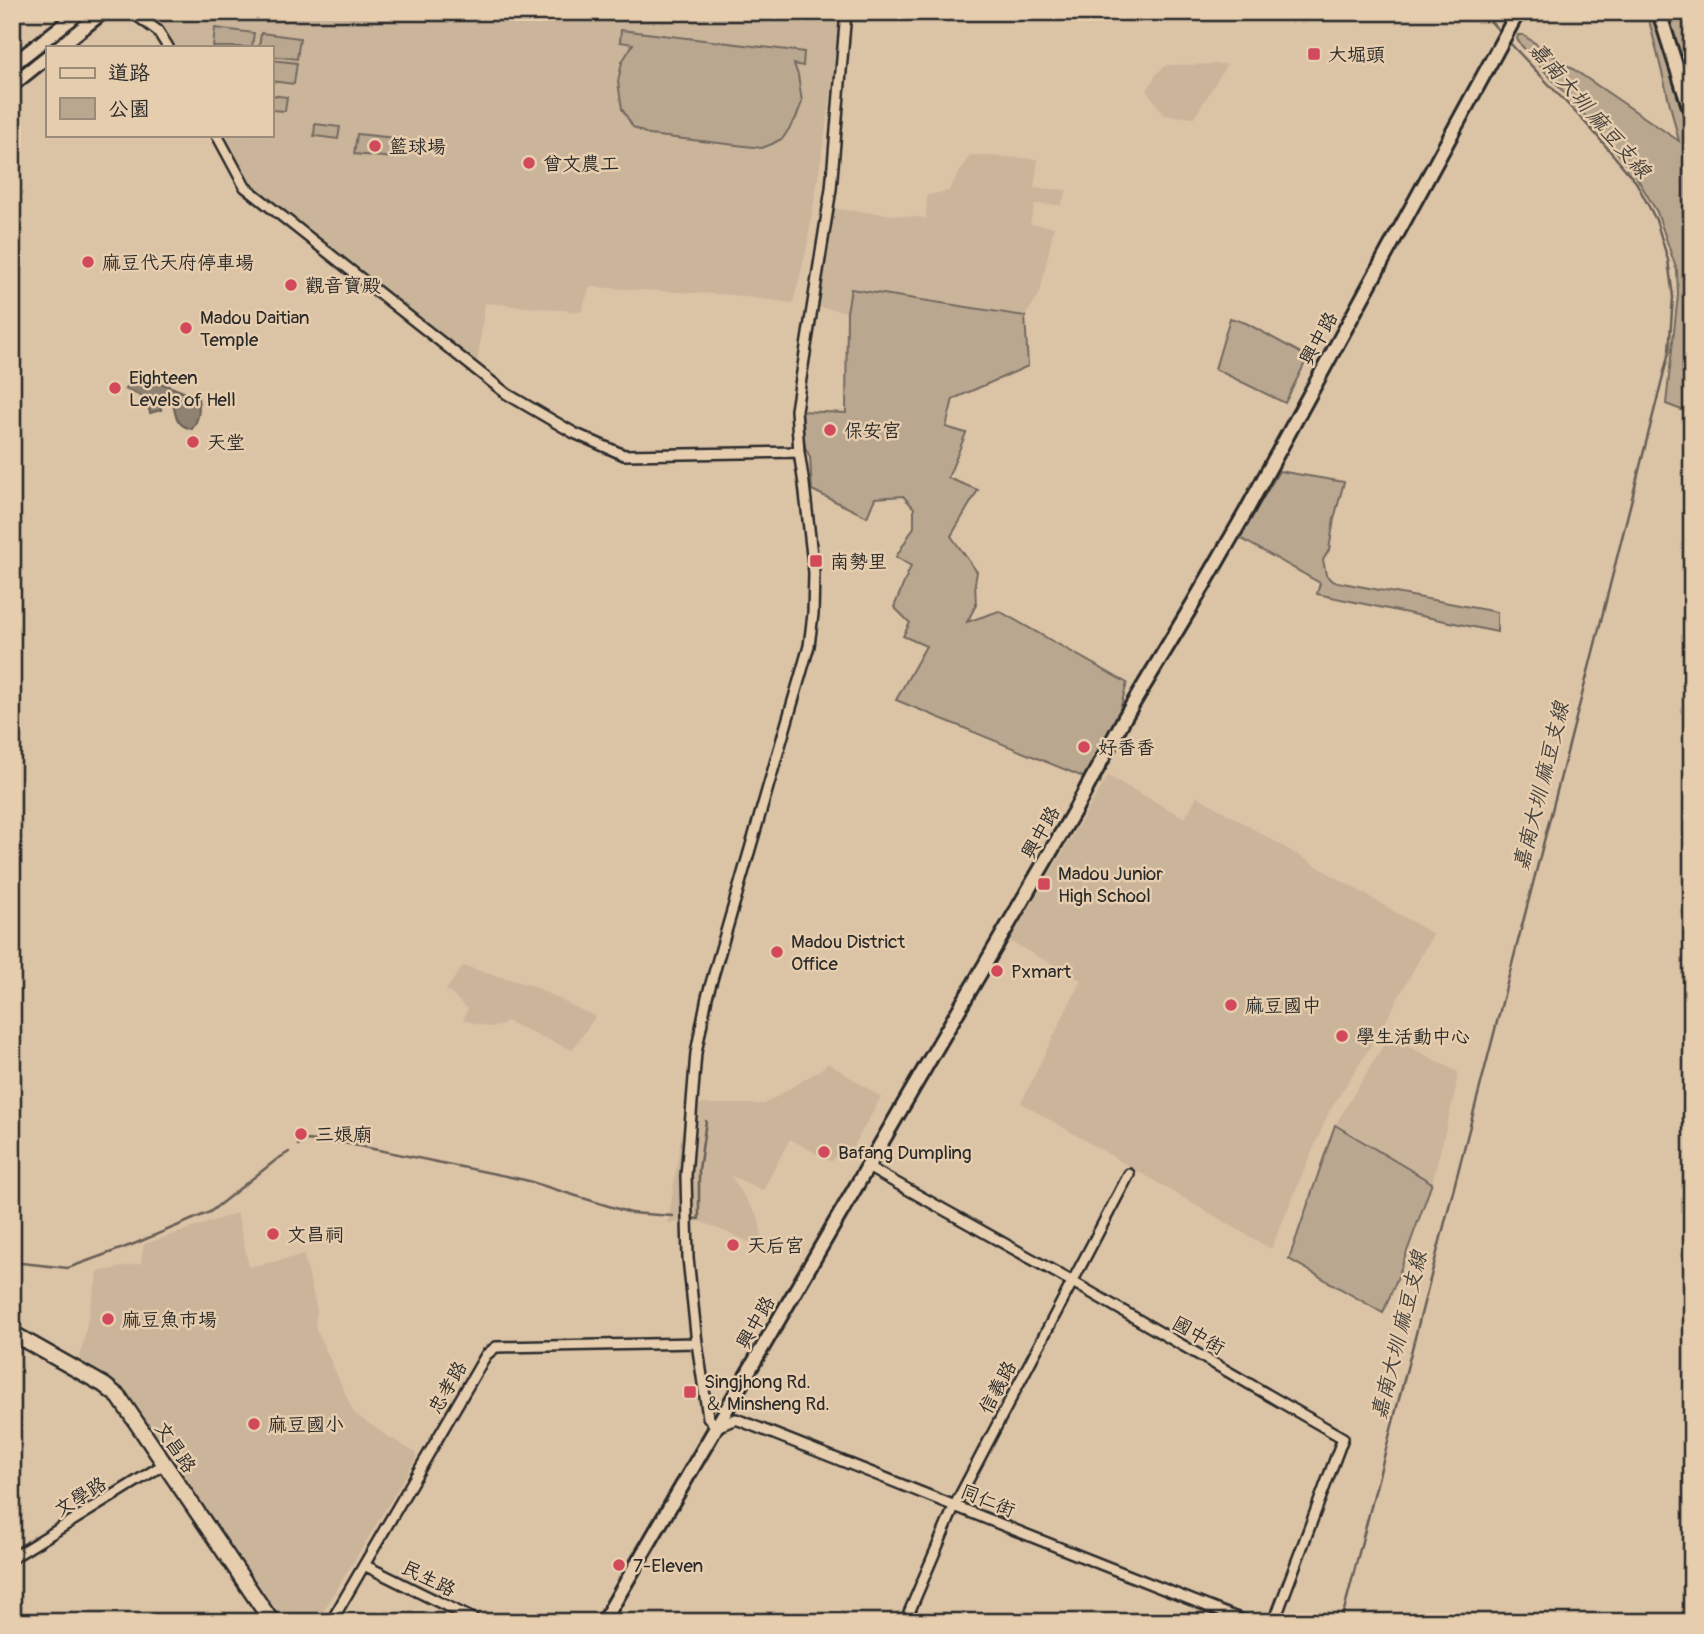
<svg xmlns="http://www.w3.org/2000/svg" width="1704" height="1634" font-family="Pangolin,'LXGW WenKai TC',sans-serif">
<rect width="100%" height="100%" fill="#dbc3a6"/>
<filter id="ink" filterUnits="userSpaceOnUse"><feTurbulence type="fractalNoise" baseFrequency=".0143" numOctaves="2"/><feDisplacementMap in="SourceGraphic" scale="14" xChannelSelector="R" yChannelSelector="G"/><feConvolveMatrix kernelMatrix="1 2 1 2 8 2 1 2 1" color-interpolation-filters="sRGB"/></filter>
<g filter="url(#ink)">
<path fill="#cab59b" d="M 139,12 L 830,12 L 844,15 L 806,252 L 793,303 L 731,295 L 590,287 L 581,312 L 485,303 L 477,366 L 254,190 L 220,135 L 271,135 L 271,47 L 166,47 Z
M 1227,64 L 1194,118 L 1164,115 L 1147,91 L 1157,73 L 1167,65 Z
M 970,155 L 1038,159 L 1034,188 L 1067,190 L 1061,205 L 1035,204 L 1030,224 L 1054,227 L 1040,293 L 1025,316 L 852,289 L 847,312 L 817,307 L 834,209 L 926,218 L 927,195 L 948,191 Z
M 1108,776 L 1185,818 L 1197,796 L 1433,934 L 1381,1030 L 1329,1112 L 1271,1249 L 1021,1103 L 1081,980 L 1009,941 Z
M 463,966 L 533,986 L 595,1017 L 572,1050 L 506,1021 L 501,1026 L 489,1027 L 463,1020 L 468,1009 L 446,990 Z
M 1389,1036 L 1458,1072 L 1455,1093 L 1432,1183 L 1335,1125 Z
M 828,1063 L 881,1097 L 848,1157 L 834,1157 L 832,1162 L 790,1139 L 763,1190 L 731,1176 L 759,1219 L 764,1248 L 702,1222 L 668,1223 L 686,1104 L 764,1104 L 820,1070 Z
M 237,1213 L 249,1267 L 304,1255 L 317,1310 L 315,1326 L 354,1413 L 384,1434 L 416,1453 L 416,1459 L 317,1622 L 271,1622 L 114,1385 L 78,1366 L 98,1272 L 141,1263 L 144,1244 Z"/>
<path fill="#baa790" stroke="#72695e" stroke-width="2" d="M 1647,12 L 1688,12 L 1691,23 L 1692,414 L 1666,404 L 1678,295 L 1677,271 L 1657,212 L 1637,178 L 1608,141 L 1521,45 L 1517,39 L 1518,35 L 1523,35 L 1679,141 Z
M 215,28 L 254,33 L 252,47 L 213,47 Z
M 621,30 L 804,52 L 803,66 L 794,64 L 798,75 L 802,102 L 796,118 L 783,138 L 772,144 L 762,148 L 649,135 L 633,127 L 622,109 L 618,82 L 622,62 L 633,44 L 620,42 Z
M 261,33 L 300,38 L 297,59 L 271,56 L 271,47 L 259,47 Z
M 271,60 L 297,63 L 294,84 L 271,81 Z
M 271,95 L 287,97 L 285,111 L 271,110 Z
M 315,124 L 340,127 L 338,139 L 314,136 Z
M 357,134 L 395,138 L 393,158 L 354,154 Z
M 851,289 L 1025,316 L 1028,366 L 953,399 L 946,427 L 966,433 L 948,478 L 978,490 L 951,536 L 977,572 L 975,583 L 976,605 L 967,622 L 999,611 L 1127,683 L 1100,784 L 896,700 L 926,646 L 903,636 L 910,623 L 894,607 L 911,566 L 896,557 L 914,527 L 914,508 L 903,496 L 875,498 L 867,517 L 812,490 L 810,457 L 805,447 L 800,411 L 846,413 L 847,312 Z
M 1230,318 L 1246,323 L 1308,357 L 1285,403 L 1215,369 Z
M 1279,471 L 1344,482 L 1334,519 L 1329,550 L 1323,560 L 1326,575 L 1332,581 L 1497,612 L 1497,632 L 1317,594 L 1320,583 L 1240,538 Z
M 1335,1125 L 1432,1183 L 1397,1279 L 1383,1313 L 1289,1259 Z"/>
<path fill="#908272" stroke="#685f56" stroke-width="2" d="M 144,376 L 198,398 C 200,410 199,419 192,429 C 188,428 184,427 181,424 C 171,415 177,401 167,392 L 162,398 L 161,410 L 150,413 L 146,398 L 125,389 L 130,381 Z"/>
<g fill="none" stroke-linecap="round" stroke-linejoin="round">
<path stroke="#685f56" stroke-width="2.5" d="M 1482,12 L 1501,33
M 298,1145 L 305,1140 L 344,1143 L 525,1180 L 631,1213 L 673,1216
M 688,1218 L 699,1219 L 699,1170 L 706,1121
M 12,1262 L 68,1268 L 134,1244 L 210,1212 L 276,1160 L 289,1152
M 1341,1622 L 1589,668 L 1669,352 L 1673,297 L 1668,260 L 1656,220 L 1636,182 L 1593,131 L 1508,41"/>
<g stroke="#2b2b2b" stroke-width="14">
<path id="street" d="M 132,12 L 158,31 L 168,47
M 846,12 L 831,189 L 796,410 L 799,452 L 804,484 L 814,573 L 813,614 L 809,646 L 707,997 L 696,1053 L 686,1176 L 688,1258 L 697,1343 L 708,1417 L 716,1427 L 736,1419 C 907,1486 1077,1556 1248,1622
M 217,135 L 245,187 L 507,394 L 574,433 L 624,455 L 799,452
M 866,1166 L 1071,1281 L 1343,1438 L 1274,1622
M 12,1558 L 166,1463
M 364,1565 L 479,1622
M 331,1622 L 486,1355 L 496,1347 L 697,1343
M 905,1622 L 955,1505 L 1129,1174"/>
</g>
<g stroke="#2b2b2b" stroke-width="18">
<path id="secondary" d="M 1659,12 L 1692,116
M 59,47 L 103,12
M 12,65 L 80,12
M 12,85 L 47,57
M 603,1622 L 1076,808 L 1125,717 L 1194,602 L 1244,515 L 1518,12"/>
</g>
<g stroke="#2b2b2b" stroke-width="19">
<path id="primary" d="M 12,1333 L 104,1385 L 119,1397 L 272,1622"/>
</g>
<use href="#street" stroke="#e6cdae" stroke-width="9"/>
<use href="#secondary" stroke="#e6cdae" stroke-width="12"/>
<use href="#primary" stroke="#e6cdae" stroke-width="14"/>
</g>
</g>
<g fill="#d1495b" stroke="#e6cdae" stroke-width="2.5">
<rect x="1307" y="47" width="14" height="14" rx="3.5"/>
<circle cx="375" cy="146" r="7"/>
<circle cx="529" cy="163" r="7"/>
<circle cx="88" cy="262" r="7"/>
<circle cx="291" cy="285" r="7"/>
<circle cx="186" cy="328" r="7"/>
<circle cx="115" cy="388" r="7"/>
<circle cx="830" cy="430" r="7"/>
<circle cx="193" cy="442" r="7"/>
<rect x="809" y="554" width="14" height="14" rx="3.5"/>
<circle cx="1084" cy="747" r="7"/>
<rect x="1037" y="877" width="14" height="14" rx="3.5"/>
<circle cx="777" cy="952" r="7"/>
<circle cx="997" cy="971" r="7"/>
<circle cx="1231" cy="1005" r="7"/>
<circle cx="1342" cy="1036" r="7"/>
<circle cx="301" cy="1134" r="7"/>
<circle cx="824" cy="1152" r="7"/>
<circle cx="273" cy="1234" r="7"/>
<circle cx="733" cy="1245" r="7"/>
<circle cx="108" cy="1319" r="7"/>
<rect x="683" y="1385" width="14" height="14" rx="3.5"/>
<circle cx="254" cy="1424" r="7"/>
<circle cx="619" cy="1565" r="7"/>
</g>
<g text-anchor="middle" stroke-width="5" stroke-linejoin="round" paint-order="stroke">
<g font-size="19" fill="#2b2b2b" stroke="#e6cdae" text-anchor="start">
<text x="1328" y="61">大堀頭</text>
<text x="389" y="153">籃球場</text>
<text x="543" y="170">曾文農工</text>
<text x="102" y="269">麻豆代天府停車場</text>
<text x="305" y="292">觀音寶殿</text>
<text x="200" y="324">Madou Daitian<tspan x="200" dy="22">Temple</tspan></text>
<text x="129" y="384">Eighteen<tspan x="129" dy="22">Levels of Hell</tspan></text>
<text x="844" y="437">保安宮</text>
<text x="207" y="449">天堂</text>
<text x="830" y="568">南勢里</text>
<text x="1098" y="754">好香香</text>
<text x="1058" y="880">Madou Junior<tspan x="1058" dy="22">High School</tspan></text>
<text x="791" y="948">Madou District<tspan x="791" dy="22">Office</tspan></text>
<text x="1011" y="978">Pxmart</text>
<text x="1245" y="1012">麻豆國中</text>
<text x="1356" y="1043">學生活動中心</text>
<text x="315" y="1141">三娘廟</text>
<text x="838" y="1159">Bafang Dumpling</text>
<text x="287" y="1241">文昌祠</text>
<text x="747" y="1252">天后宮</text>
<text x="122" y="1326">麻豆魚市場</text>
<text x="704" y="1388">Singjhong Rd.<tspan x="704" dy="22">＆ Minsheng Rd.</tspan></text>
<text x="268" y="1431">麻豆國小</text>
<text x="633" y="1572">7-Eleven</text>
</g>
<g font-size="19" fill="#2b2b2b" stroke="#e6cdae">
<text transform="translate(1318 338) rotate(-61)" y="7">興中路</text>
<text transform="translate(1040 832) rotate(-60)" y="7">興中路</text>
<text transform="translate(755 1322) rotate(-60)" y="7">興中路</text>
<text transform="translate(1199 1335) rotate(30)" y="7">國中街</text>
<text transform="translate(447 1387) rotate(-60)" y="7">忠孝路</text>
<text transform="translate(997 1387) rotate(-62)" y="7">信義路</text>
<text transform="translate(176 1447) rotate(56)" y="7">文昌路</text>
<text transform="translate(80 1496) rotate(-32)" y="7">文學路</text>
<text transform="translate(988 1500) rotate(22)" y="7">同仁街</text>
<text transform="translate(429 1578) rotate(26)" y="7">民生路</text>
</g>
<g font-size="21" font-style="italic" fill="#44413d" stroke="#e6cdae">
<text transform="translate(1590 110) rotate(49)" y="7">嘉南大圳 麻豆支線</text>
<text transform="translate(1541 786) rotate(-76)" y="7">嘉南大圳 麻豆支線</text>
<text transform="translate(1399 1335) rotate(-76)" y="7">嘉南大圳 麻豆支線</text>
</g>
</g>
<rect width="1704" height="1634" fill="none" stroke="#e6cdae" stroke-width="42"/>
<rect x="21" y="21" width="1662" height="1592" fill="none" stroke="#2b2b2b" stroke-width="2.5" filter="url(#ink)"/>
<rect x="46" y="46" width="228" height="91" fill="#e6cdae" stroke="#9b8c7a" stroke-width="2"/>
<rect x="60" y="68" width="35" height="10" fill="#e6cdae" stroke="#9b8c7a" stroke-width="2"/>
<text x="108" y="80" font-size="21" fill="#2b2b2b">道路</text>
<rect x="60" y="98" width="35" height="21" fill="#baa790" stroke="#9b8c7a" stroke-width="2"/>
<text x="108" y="116" font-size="21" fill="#2b2b2b">公園</text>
</svg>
